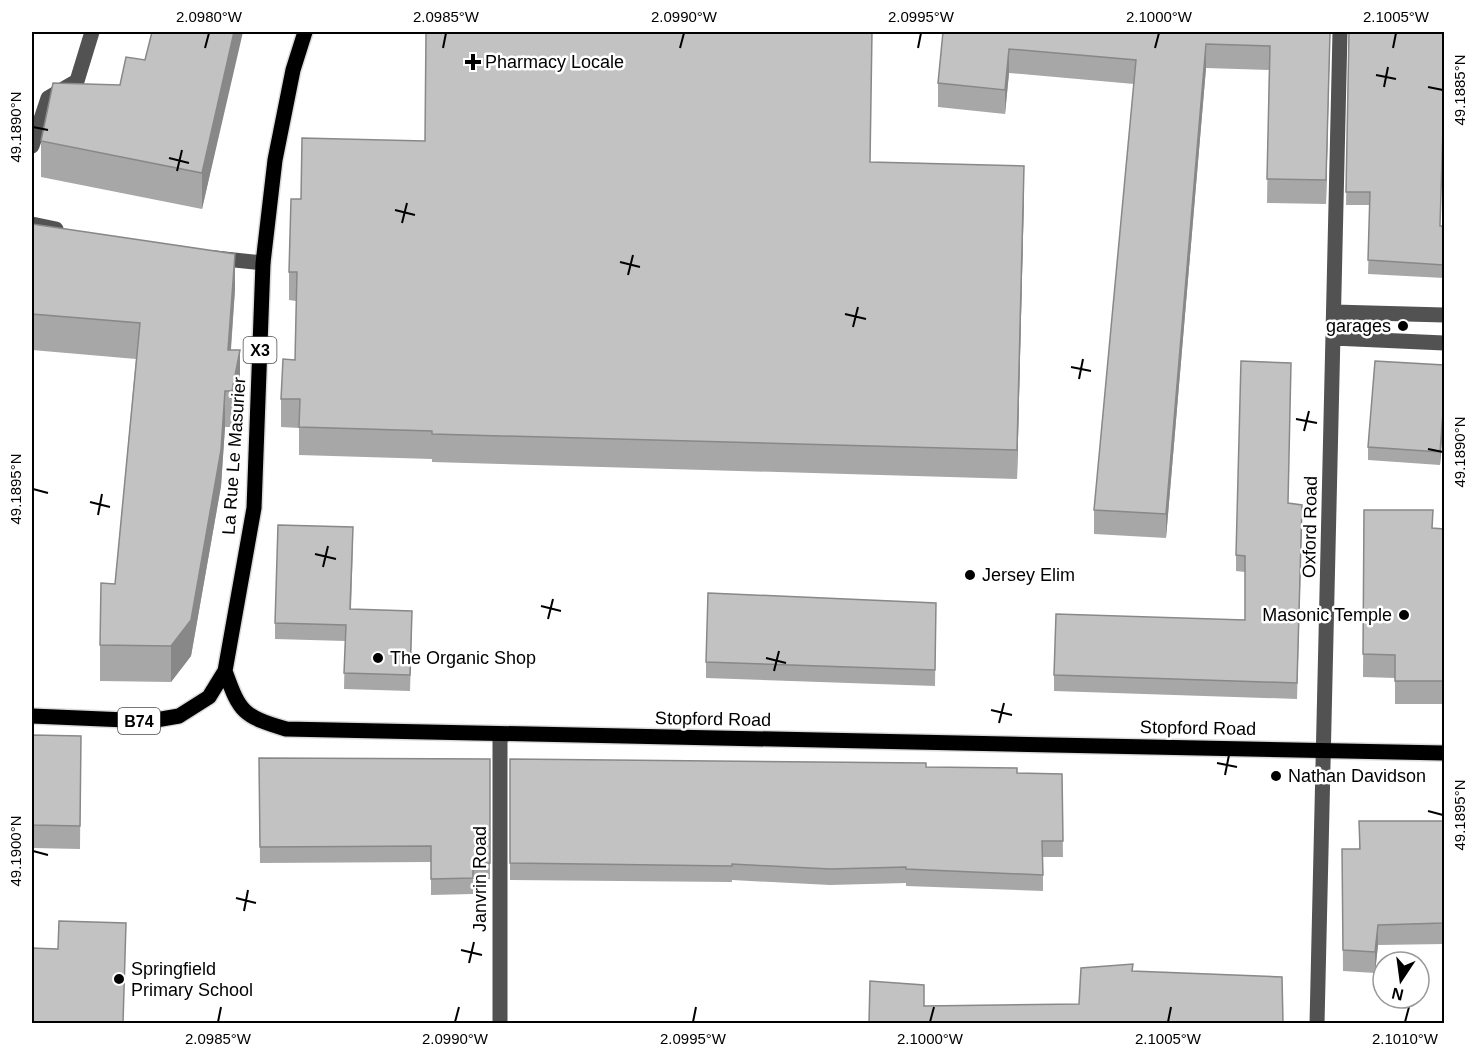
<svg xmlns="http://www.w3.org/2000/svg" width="1476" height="1055" font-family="Helvetica,sans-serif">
<rect width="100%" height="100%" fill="#fff"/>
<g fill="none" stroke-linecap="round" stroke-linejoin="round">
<g stroke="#dbdbdb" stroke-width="18">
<path id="major" d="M 225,671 C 240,713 243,716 286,729 L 1444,753
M 32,716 L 150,721 L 179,716 L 209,697 L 225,671 L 254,508 L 263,263 L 275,160 L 293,70 L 305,32"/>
</g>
<path stroke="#525252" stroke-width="15" d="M 32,146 L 48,98 L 77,81 L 92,32
M 32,224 L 56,229
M 215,258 L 263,263
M 1334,312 L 1444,315
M 1333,338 L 1444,343
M 500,1024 L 500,734
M 1317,1024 L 1340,32"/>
<use href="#major" stroke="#000" stroke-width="15"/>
</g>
<path fill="#a7a7a7" d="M 872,32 L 870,162 L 1024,195 L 1017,479 L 432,462 L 432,459 L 299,455 L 299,428 L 281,427 L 281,399 L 295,360 L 296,301 L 289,300 L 289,272 L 301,199 Z
M 943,32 L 1330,32 L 1326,204 L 1267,203 L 1269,70 L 1206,68 L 1166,538 L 1094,534 L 1094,510 L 1134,84 L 1009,73 L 1005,114 L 938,107 L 938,83 Z
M 1349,32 L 1444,32 L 1444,108 L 1440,226 L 1444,226 L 1444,278 L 1368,274 L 1370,205 L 1346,205 Z
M 238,48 L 202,209 L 41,177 L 41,141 L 120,85 L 145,60 Z
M 32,224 L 235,289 L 231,350 L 240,386 L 232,427 L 225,427 L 221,486 L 191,656 L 171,682 L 100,681 L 100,645 L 115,584 L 136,359 L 32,350 Z
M 1444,365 L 1444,412 L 1440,465 L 1368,460 L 1368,447 Z
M 1289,503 L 1302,521 L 1297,699 L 1054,691 L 1054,675 L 1245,620 L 1245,572 L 1236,571 L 1236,555 Z
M 1364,510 L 1433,529 L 1444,529 L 1444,704 L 1395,704 L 1395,678 L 1363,677 Z
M 353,543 L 351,609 L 412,627 L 410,691 L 344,689 L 345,641 L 275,639 L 275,623 Z
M 936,603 L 935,686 L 706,678 L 706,662 Z
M 32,735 L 81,736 L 80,849 L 32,848 Z
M 259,758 L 490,759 L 490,879 L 473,879 L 473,894 L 431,895 L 431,862 L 260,863 Z
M 510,759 L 926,767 L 1017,773 L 1062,774 L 1063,857 L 1043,857 L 1043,891 L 906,886 L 906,883 L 830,885 L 732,880 L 732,882 L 510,880 Z
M 1359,821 L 1444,821 L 1444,944 L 1378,945 L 1375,973 L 1343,971 L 1342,849 L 1359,849 Z"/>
<path fill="#888" d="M 234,32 L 243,32 L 202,209 L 202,173 Z
M 1330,32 L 1330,34 L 1326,204 L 1326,180 Z
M 1206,44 L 1206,68 L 1166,538 L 1166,514 Z
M 1009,49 L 1009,73 L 1005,114 L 1005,90 Z
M 1024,166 L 1024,195 L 1017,479 L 1017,450 Z
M 235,254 L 235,289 L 228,386 L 228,350 Z
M 240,350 L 240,386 L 232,427 L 232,391 Z
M 225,391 L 225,427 L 221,486 L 191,656 L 171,682 L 171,646 Z
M 1444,399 L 1444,412 L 1440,465 L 1440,452 Z
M 1378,925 L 1378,945 L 1375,973 L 1375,952 Z"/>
<path fill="#c2c2c2" stroke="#888" stroke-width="1.5" d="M 152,32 L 234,32 L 202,173 L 41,141 L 53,83 L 120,85 L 126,57 L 145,60 Z
M 426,32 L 872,32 L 870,162 L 1024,166 L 1017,450 L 432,434 L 432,431 L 299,427 L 300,399 L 281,399 L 283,359 L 295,360 L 297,272 L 289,272 L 291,199 L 301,199 L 302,138 L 425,141 Z
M 943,32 L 1330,32 L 1326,180 L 1267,179 L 1270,46 L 1206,44 L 1166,514 L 1094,510 L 1136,60 L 1009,49 L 1005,90 L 938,83 Z
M 1349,32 L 1444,32 L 1444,94 L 1440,226 L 1444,226 L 1444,265 L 1368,260 L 1370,192 L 1346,192 Z
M 32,224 L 235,254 L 228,350 L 240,350 L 232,391 L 225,391 L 221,450 L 191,620 L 171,646 L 100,645 L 101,583 L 115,584 L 140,323 L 32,314 Z
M 1241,361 L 1291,363 L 1288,503 L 1302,505 L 1297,683 L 1054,675 L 1056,614 L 1245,620 L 1245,556 L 1236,555 Z
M 1375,361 L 1444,365 L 1444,399 L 1440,452 L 1368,447 Z
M 1364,510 L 1433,510 L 1432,528 L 1444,529 L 1444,681 L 1395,681 L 1395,655 L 1363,654 Z
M 278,525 L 353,527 L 350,609 L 412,611 L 410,675 L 344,673 L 346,625 L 275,623 Z
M 708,593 L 936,603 L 935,670 L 706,662 Z
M 32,735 L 81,736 L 80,826 L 32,825 Z
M 259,758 L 490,759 L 490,863 L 473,863 L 473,878 L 431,879 L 431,846 L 260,847 Z
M 510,759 L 926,763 L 926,767 L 1017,768 L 1017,773 L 1062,774 L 1063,841 L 1042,841 L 1043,875 L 906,869 L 906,867 L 830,869 L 732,864 L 732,866 L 510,863 Z
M 1359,821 L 1444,821 L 1444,923 L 1378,925 L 1375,952 L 1343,950 L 1342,849 L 1360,849 Z
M 59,921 L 126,923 L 123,1023 L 32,1023 L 32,948 L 58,949 Z
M 1133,964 L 1132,971 L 1282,977 L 1283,1023 L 869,1023 L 870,981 L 924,985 L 924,1006 L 1079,1004 L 1081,968 Z"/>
<path fill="none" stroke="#000" stroke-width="2" d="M 205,48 L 209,33M 443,48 L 446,33M 680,48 L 684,33M 918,48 L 921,33M 1155,48 L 1159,33M 1393,48 L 1396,33M 1376,75 L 1396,79M 1384,87 L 1388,67M 1428,87 L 1443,90M 33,127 L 48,130M 169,158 L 189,163M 177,171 L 182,150M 395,210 L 415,215M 402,223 L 407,203M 620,262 L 640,267M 628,275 L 633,255M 845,314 L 866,319M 853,327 L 858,307M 1071,367 L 1091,371M 1079,379 L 1083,359M 1296,419 L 1317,423M 1304,431 L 1309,411M 1428,449 L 1443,452M 33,489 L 48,493M 90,502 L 110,507M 98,515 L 102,494M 315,554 L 336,559M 323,567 L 328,546M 541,606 L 561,611M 548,619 L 553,599M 766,658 L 786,663M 774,671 L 779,651M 991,710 L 1012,715M 999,723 L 1004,703M 1217,763 L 1237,767M 1225,775 L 1229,755M 1428,811 L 1443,815M 33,851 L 48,855M 236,898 L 256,903M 244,911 L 248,890M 461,950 L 482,955M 469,963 L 474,942M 218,1022 L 221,1007M 455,1022 L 459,1007M 693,1022 L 696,1007M 930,1022 L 934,1007M 1168,1022 L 1171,1007M 1405,1022 L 1409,1007"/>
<g fill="#000" stroke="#fff" stroke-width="2">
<path d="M470 53h6v6h6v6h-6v6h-6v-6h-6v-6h6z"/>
<circle cx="1403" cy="326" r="6"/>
<circle cx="970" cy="575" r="6"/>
<circle cx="1404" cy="615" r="6"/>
<circle cx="378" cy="658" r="6"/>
<circle cx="1276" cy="776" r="6"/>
<circle cx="119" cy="979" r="6"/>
</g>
<g text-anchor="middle" stroke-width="5" stroke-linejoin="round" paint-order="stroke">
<g fill="#fff" stroke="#4c4c4c" stroke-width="1.5">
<rect x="243.5" y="337" width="33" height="26" rx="4.5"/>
<rect x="118" y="708" width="42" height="26" rx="4.5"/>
</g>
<g font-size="16" font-weight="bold" fill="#000">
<text x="260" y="356">X3</text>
<text x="139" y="727">B74</text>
</g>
<g font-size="18" fill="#000" stroke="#fff" text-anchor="start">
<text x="485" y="68">Pharmacy Locale</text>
<text x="1391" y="332" text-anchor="end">garages</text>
<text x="982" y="581">Jersey Elim</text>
<text x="1392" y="621" text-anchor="end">Masonic Temple</text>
<text x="390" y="664">The Organic Shop</text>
<text x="1288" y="782">Nathan Davidson</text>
<text x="131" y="975">Springfield<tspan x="131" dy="21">Primary School</tspan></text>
</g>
<g font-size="18" fill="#000" stroke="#fff">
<text transform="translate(234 456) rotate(-86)" y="6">La Rue Le Masurier</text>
<text transform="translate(1310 527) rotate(-89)" y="6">Oxford Road</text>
<text transform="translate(713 719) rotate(1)" y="6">Stopford Road</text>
<text transform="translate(1198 728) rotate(1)" y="6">Stopford Road</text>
<text transform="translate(480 879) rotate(-90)" y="6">Janvrin Road</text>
</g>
</g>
<rect width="1476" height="1055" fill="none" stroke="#ffffff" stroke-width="66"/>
<g transform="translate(1401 980) rotate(193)"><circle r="28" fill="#ffffff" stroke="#999999" stroke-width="1.5"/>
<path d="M0-4.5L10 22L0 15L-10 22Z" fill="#000000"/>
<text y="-9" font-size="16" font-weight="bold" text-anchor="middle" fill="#000000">N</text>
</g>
<rect x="33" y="33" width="1410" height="989" fill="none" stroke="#000" stroke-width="2"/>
<g font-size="15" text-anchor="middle" fill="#000">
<text x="209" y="22">2.0980°W</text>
<text x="446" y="22">2.0985°W</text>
<text x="684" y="22">2.0990°W</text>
<text x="921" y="22">2.0995°W</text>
<text x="1159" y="22">2.1000°W</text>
<text x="1396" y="22">2.1005°W</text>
<text transform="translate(1460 90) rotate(-90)" y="5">49.1885°N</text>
<text transform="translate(16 127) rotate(-90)" y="5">49.1890°N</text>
<text transform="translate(1460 452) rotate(-90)" y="5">49.1890°N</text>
<text transform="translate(16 489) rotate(-90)" y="5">49.1895°N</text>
<text transform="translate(1460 815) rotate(-90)" y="5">49.1895°N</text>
<text transform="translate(16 851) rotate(-90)" y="5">49.1900°N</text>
<text x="218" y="1044">2.0985°W</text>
<text x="455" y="1044">2.0990°W</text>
<text x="693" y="1044">2.0995°W</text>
<text x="930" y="1044">2.1000°W</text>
<text x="1168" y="1044">2.1005°W</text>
<text x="1405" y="1044">2.1010°W</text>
</g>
</svg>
